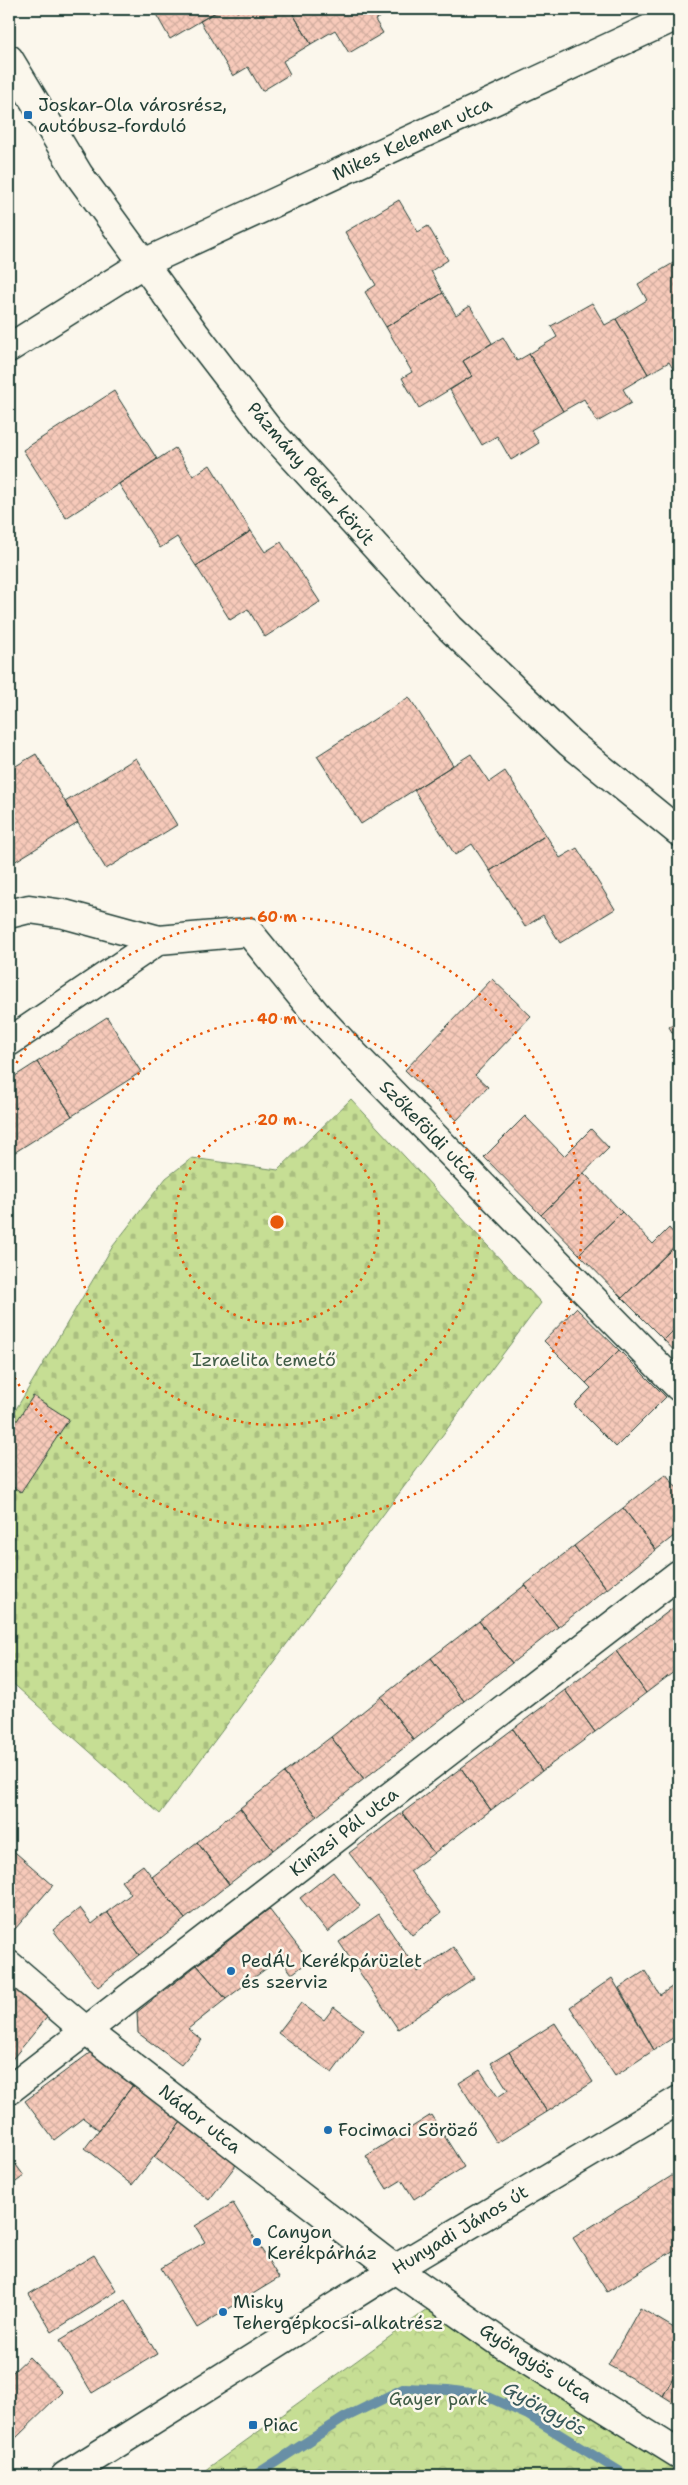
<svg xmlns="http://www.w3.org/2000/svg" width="688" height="2485" font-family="'Shantell Sans',sans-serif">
<defs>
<pattern id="cemetery-stones" width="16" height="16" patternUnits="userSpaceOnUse" patternTransform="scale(1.25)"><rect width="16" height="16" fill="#c6de94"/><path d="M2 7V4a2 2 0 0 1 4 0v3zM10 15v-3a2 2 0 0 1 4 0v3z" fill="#aabf80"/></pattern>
<pattern id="park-crowns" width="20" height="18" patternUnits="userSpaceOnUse" patternTransform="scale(1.25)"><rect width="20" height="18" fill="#c6de94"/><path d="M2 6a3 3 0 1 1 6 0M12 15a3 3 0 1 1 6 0" fill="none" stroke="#aabf80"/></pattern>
<pattern id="building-cross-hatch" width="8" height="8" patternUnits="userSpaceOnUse" patternTransform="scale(1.25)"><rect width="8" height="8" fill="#f7caba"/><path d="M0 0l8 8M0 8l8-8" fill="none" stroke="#d3aea0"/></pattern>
</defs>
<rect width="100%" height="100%" fill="#fbf7ec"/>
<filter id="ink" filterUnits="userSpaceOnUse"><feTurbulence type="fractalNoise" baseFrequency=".02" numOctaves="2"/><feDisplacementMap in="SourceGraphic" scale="10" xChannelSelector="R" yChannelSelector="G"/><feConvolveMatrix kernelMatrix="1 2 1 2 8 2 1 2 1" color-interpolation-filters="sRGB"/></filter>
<g filter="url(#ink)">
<path fill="url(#cemetery-stones)" stroke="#728e64" d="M 351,1099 L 541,1303 L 160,1814 L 9,1680 L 9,1421 L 113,1246 L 166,1178 L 192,1158 L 278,1170 Z"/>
<path fill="url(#park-crowns)" stroke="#728e64" d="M 431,2307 L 679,2453 L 679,2476 L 197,2476 Z"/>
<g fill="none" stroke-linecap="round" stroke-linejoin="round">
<path stroke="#678fa6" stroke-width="10" d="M 254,2476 L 344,2418 L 405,2388 L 448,2390 L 484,2395 L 528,2415 L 627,2476"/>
</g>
<path fill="url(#building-cross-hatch)" stroke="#1f3d34" d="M 153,9 L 221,9 L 170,39 Z
M 221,9 L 235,9 L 237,12 L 242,9 L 290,9 L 311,44 L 283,61 L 290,74 L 262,91 L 248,67 L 233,76 L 200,21 Z
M 290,9 L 393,9 L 375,20 L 383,33 L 349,53 L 335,30 L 311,44 Z
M 430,9 L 447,9 L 435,16 Z
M 399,200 L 418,232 L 428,226 L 448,260 L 431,271 L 443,293 L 386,327 L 365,292 L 376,285 L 345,232 Z
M 675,262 L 679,270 L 679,379 L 669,362 L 648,374 L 616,319 L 647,300 L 638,284 Z
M 443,293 L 456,315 L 470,306 L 492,343 L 463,361 L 472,376 L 419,408 L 402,378 L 412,372 L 386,327 Z
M 592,303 L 605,325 L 616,319 L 648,374 L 623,389 L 631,403 L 597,422 L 584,399 L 563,411 L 529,354 L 557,337 L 551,326 Z
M 503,337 L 517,361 L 529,354 L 563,411 L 531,430 L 539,443 L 511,460 L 497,436 L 482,445 L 450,390 L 472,376 L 463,361 Z
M 114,391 L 157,459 L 66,518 L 23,450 Z
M 175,448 L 193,476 L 210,465 L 251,531 L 196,566 L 177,537 L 160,548 L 119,484 Z
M 251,531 L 265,552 L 281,542 L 320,602 L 265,637 L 248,609 L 230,620 L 196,566 Z
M 409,697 L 453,765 L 361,824 L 317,756 Z
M 36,754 L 78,823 L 9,865 L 9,770 Z
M 471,754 L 489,782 L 505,771 L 546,835 L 490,871 L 472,844 L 455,855 L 414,790 Z
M 136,758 L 177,825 L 106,869 L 65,802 Z
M 546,835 L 560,858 L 577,848 L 615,909 L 560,943 L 543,915 L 525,927 L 490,871 Z
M 492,979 L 531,1016 L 475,1075 L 488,1087 L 457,1120 L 405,1070 Z
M 107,1017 L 141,1072 L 72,1116 L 37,1062 Z
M 679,1020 L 679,1044 L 669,1027 Z
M 37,1062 L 72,1116 L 9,1156 L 9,1080 Z
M 525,1116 L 564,1156 L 591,1129 L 609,1148 L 541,1215 L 484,1157 Z
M 584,1173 L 622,1212 L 579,1254 L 541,1215 Z
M 622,1212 L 653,1244 L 669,1228 L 679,1239 L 679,1242 L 622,1298 L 579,1254 Z
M 679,1242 L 679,1266 L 676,1269 L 679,1273 L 679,1325 L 664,1340 L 622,1298 Z
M 576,1308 L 619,1350 L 586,1383 L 544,1341 Z
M 679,1325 L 679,1356 L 664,1340 Z
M 619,1350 L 666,1397 L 616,1447 L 574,1405 L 591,1388 L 586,1383 Z
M 33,1396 L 69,1419 L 21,1492 L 9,1484 L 9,1433 Z
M 666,1474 L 679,1491 L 679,1532 L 656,1550 L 623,1508 Z
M 623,1508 L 656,1550 L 607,1589 L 574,1546 Z
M 574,1546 L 607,1589 L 558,1627 L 525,1585 Z
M 525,1585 L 558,1627 L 512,1663 L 479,1621 Z
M 673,1608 L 679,1616 L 679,1668 L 646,1693 L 616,1651 Z
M 479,1621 L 512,1663 L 464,1701 L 431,1658 Z
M 616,1651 L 646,1693 L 595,1732 L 565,1690 Z
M 431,1658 L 464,1701 L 414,1740 L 381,1697 Z
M 565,1690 L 595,1732 L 542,1771 L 513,1729 Z
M 381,1697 L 414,1740 L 364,1779 L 331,1737 Z
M 513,1729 L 542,1771 L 491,1810 L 461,1768 Z
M 331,1737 L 364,1779 L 317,1816 L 284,1773 Z
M 461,1768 L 491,1810 L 434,1853 L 402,1813 Z
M 284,1773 L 317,1816 L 273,1850 L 240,1808 Z
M 240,1808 L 273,1850 L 229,1884 L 197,1842 Z
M 402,1813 L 434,1853 L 410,1871 L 441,1913 L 412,1935 L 349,1853 Z
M 197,1842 L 229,1884 L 185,1919 L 152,1877 Z
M 9,1847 L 53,1885 L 15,1929 L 9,1923 Z
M 143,1865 L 185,1919 L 139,1955 L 107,1912 L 131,1894 L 121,1881 Z
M 333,1872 L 360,1906 L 328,1932 L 300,1898 Z
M 80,1908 L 92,1924 L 107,1912 L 139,1955 L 98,1987 L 53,1930 Z
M 269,1909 L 309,1961 L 292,1974 L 280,1958 L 226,1999 L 197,1965 Z
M 379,1914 L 418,1972 L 453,1947 L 474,1978 L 398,2029 L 339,1942 Z
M 197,1965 L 226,1999 L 188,2029 L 202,2040 L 181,2065 L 138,2033 L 137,2012 Z
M 645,1971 L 660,1995 L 679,1982 L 679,2034 L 654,2050 L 619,1988 Z
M 612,1978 L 654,2050 L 615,2076 L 570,2007 Z
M 9,1980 L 49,2015 L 9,2063 Z
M 301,2003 L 324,2020 L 334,2007 L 364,2030 L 332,2073 L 278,2033 Z
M 555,2023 L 593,2082 L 547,2112 L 509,2052 Z
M 91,2052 L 133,2085 L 99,2130 L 83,2118 L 54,2140 L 25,2101 Z
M 509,2052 L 547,2112 L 497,2143 L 459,2083 L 480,2070 L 498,2097 L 508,2090 L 491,2063 Z
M 133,2085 L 181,2122 L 132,2185 L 85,2148 Z
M 431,2115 L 464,2167 L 414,2199 L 402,2180 L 387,2189 L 366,2156 Z
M 181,2122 L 236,2165 L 209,2200 L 154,2157 Z
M 9,2155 L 24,2176 L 9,2187 Z
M 678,2172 L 679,2247 L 607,2292 L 573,2238 Z
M 233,2203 L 279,2278 L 197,2328 L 161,2268 L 205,2242 L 195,2226 Z
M 94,2255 L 117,2291 L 52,2332 L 29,2294 Z
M 125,2300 L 157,2354 L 92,2393 L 60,2340 Z
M 640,2308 L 679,2331 L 679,2339 L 676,2344 L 679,2346 L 679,2368 L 663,2396 L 608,2365 Z
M 29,2357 L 63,2392 L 15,2439 L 9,2433 L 9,2370 L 12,2373 Z
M 679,2368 L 679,2406 L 663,2396 Z"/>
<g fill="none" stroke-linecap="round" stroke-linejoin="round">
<g stroke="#1f3d34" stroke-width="31">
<path id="street" d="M 9,59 L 79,175 L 195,334 L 268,429 L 450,628 L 570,743 L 679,832
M 9,348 L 144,263 L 679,15
M 9,914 L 29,909 L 64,914 L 159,940 L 249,932 L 316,1014 L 346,1046 L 679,1387
M 9,1042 L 159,940
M 9,1965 L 86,2031 L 395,2269 L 504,2345 L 679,2454
M 9,2090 L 679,1574"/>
</g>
<g stroke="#1f3d34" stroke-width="31">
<path id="secondary" d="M 65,2476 L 395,2269 L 679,2100"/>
</g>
<use href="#street" stroke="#fbf7ec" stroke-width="28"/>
<use href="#secondary" stroke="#fbf7ec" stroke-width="28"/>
</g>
</g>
<g fill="none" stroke="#e8590c" stroke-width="2.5" stroke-dasharray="2.5 5">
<circle cx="277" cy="1222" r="102"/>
<circle cx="277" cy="1222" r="203"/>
<path d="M9 1076A305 305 0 1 1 9 1368"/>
</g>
<g fill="#1f6fb2" stroke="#fbf7ec" stroke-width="2">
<rect x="23" y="110" width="10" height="10" rx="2.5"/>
<circle cx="231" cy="1971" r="5"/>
<circle cx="328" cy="2130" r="5"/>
<circle cx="257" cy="2242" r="5"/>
<circle cx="223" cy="2312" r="5"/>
<rect x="248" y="2420" width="10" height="10" rx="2.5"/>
</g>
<g text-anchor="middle" stroke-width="5" stroke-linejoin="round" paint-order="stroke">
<g font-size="18" fill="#1f3d34" stroke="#fbf7ec" text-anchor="start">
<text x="38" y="111">Joskar-Ola városrész,<tspan x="38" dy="21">autóbusz-forduló</tspan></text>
<text x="241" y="1967">PedÁL Kerékpárüzlet<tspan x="241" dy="21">és szerviz</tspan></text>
<text x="338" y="2136">Focimaci Söröző</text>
<text x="267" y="2238">Canyon<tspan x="267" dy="21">Kerékpárház</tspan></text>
<text x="233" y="2308">Misky<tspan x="233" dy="21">Tehergépkocsi-alkatrész</tspan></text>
<text x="263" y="2431">Piac</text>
</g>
<g font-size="18" fill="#1f3d34" stroke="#fbf7ec">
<text transform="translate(412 139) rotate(-25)" y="6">Mikes Kelemen utca</text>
<text transform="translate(311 474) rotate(49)" y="6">Pázmány Péter körút</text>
<text transform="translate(429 1131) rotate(46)" y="6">Szőkeföldi utca</text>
<text transform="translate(344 1832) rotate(-38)" y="6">Kinizsi Pál utca</text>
<text transform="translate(200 2119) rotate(38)" y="6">Nádor utca</text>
<text transform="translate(460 2230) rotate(-31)" y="6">Hunyadi János út</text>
<text transform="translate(536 2363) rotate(33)" y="6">Gyöngyös utca</text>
</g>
<g font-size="18" fill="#405d47" stroke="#fbf7ec">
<text x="264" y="1366">Izraelita temető</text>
<text x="438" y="2405">Gayer park</text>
</g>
<g font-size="19" font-style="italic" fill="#37585a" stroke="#fbf7ec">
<text transform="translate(545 2408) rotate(29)" y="7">Gyöngyös</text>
</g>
</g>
<circle cx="277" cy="1222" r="8" fill="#e8590c" stroke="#fbf7ec" stroke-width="2.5"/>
<g font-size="15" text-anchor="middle" font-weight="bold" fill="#e8590c" stroke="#fbf7ec" stroke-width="5" stroke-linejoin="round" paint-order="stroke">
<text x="277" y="922">60 m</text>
<text x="277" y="1024">40 m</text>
<text x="277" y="1125">20 m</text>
</g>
<rect width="688" height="2485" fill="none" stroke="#fbf7ec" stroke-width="30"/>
<rect x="15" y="15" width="658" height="2455" fill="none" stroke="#1f3d34" stroke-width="2" filter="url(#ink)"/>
</svg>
